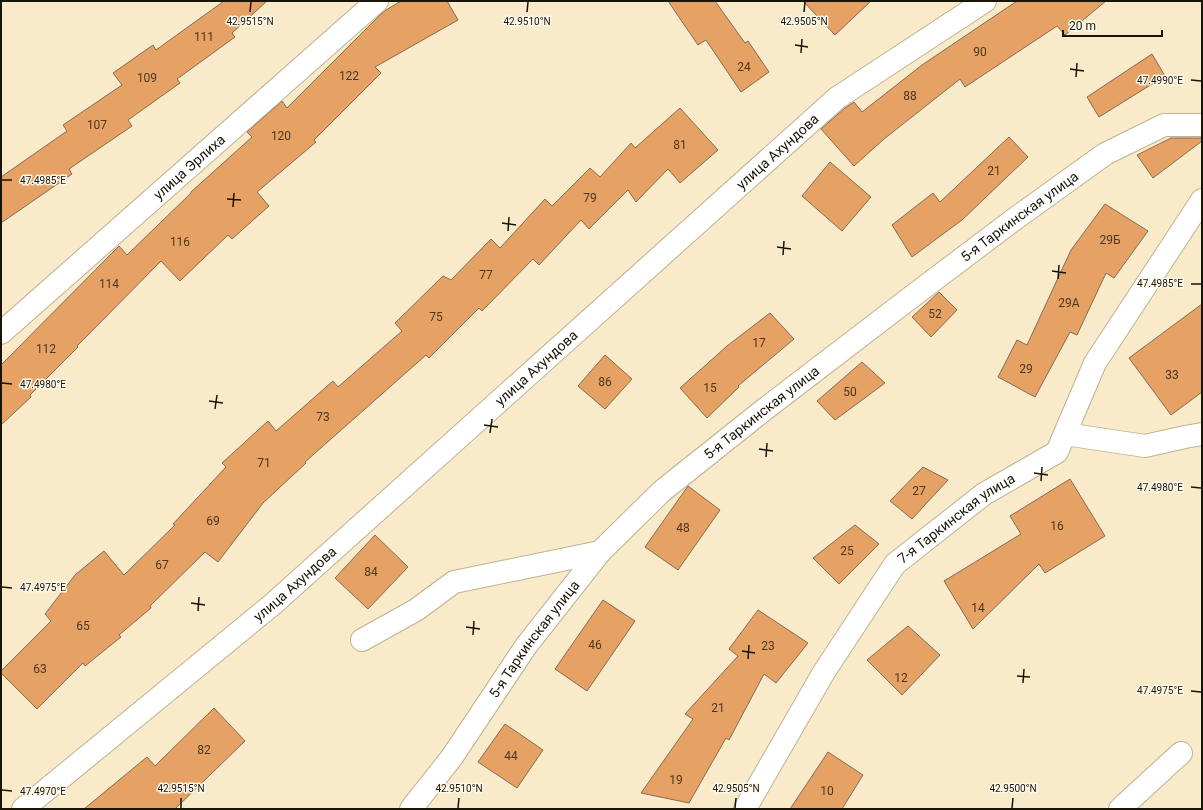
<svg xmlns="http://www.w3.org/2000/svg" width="1203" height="810" font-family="Roboto,sans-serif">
<rect width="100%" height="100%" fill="#f9ebc9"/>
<path fill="#e6a164" stroke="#846b55" d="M 224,1 L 267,1 L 232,33 L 235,37 L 177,79 L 180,83 L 128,120 L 132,126 L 69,169 L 72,174 L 1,223 L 1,177 L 67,131 L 63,125 L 122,85 L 113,73 L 153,45 L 156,50 Z
M 401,1 L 447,1 L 458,20 L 375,67 L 381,73 L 314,140 L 316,142 L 257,192 L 269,206 L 232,239 L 228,235 L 180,281 L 161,261 L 77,346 L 78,347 L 30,395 L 31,397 L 1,425 L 1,363 L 2,364 L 119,246 L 127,255 L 191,193 L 191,192 L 252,137 L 247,132 L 282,101 L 287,108 L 379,16 L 386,10 Z
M 668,1 L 715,1 L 745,43 L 748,41 L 769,72 L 741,92 L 706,40 L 698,45 Z
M 803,1 L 871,1 L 835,35 Z
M 1017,1 L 1106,1 L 1065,35 L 1057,26 L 965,87 L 960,79 L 884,139 L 854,166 L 821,129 L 845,108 L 854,102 L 862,112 L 922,65 Z
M 1152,54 L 1165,76 L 1099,117 L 1087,97 Z
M 680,108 L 718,150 L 680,183 L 668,169 L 636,202 L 628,190 L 589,229 L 581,220 L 539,265 L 533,259 L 482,311 L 479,308 L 429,358 L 426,355 L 305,462 L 306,463 L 263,503 L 218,562 L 205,552 L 150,606 L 151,608 L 119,635 L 121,637 L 85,666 L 83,663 L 37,709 L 1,673 L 1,671 L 51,621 L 45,614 L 75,575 L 104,551 L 124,575 L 175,525 L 173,524 L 226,467 L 222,463 L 268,421 L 276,431 L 333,381 L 338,387 L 402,331 L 395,323 L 443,276 L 451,280 L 491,239 L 500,248 L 545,199 L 552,206 L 590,168 L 600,177 L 631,143 L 635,148 Z
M 1009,137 L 1028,157 L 962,220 L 912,257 L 892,225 L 933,193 L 940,202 Z
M 1171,138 L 1202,138 L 1202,141 L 1153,178 L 1137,155 Z
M 830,162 L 871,197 L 842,231 L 802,196 Z
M 1105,204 L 1148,231 L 1114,278 L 1106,273 L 1077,335 L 1070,332 L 1035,397 L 998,377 L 1017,340 L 1027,345 L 1071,250 Z
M 939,292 L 957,310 L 931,337 L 912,317 Z
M 1202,304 L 1202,392 L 1171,415 L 1129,358 Z
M 770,313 L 794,339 L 738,386 L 739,387 L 707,418 L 680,388 L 727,346 Z
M 605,355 L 632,379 L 605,409 L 578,386 Z
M 862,362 L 885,383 L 835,420 L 817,401 Z
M 923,467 L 948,480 L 912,519 L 890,501 Z
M 1070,479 L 1105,536 L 1045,573 L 1039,564 L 973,629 L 944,581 L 1021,534 L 1010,516 Z
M 688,486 L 720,510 L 678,570 L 645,547 Z
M 855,525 L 879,544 L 839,584 L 813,558 Z
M 375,535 L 408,567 L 368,609 L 335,578 Z
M 603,600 L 635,621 L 587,691 L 555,669 Z
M 758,610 L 808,643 L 776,683 L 764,674 L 729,740 L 726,738 L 689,803 L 641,793 L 693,719 L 685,714 L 738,656 L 729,649 Z
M 908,626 L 940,655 L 902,695 L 867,660 Z
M 214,708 L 245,741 L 175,809 L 84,809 L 147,757 L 155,766 Z
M 505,724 L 543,750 L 517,788 L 478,762 Z
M 828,752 L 863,775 L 842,809 L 790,809 Z"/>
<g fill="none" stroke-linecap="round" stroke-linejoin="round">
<g stroke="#bfb292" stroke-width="24">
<g id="minor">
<path id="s1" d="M 1,333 L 377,1"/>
<path d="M 1065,434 L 1145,446 L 1185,437 L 1202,434"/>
<path d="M 362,640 L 416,610 L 454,582 L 600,552"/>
<path id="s2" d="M 23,809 L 273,604 L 837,98 L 985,1"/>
<path id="s3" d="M 411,809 L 452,757 L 526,646 L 600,552 L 662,491 L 765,409 L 914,295 L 1012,221 L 1105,154 L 1164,125 L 1202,125"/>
<path id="s4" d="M 745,809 L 824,672 L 895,564 L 984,494 L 1057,452 L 1095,363 L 1202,200"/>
<path d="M 1120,809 L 1181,753"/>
</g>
</g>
<use href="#minor" stroke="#fff" stroke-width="22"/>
</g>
<path fill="none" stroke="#191408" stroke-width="1.5" d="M 250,12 L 251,2M 527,12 L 528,2M 804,12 L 805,2M 795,45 L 808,47M 801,53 L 802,39M 1070,69 L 1084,71M 1076,77 L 1077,63M 1191,80 L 1201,81M 2,180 L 12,180M 227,199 L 241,200M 233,207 L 234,193M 502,223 L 516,225M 508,231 L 509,217M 777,247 L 791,249M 783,255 L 784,241M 1052,271 L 1066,273M 1058,279 L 1059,265M 1191,284 L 1201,284M 2,383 L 12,384M 209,401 L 223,403M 215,409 L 217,395M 484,425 L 498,427M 490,433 L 492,419M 759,449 L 773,451M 766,457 L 767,443M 1034,473 L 1048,475M 1041,481 L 1042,467M 1191,487 L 1201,488M 2,587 L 12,588M 191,603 L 205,605M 198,611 L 199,597M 466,627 L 480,629M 473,635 L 474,621M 742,651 L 755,653M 748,659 L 749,645M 1017,676 L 1030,677M 1023,683 L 1024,669M 1191,691 L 1201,692M 2,790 L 12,791M 181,808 L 181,798M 458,808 L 459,798M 735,808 L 736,798M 1012,808 L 1013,798"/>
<g text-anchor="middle" stroke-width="3" stroke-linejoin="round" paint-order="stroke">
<g font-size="12" fill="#4c371f">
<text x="204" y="41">111</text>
<text x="980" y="56">90</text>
<text x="744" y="71">24</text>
<text x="349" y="80">122</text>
<text x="147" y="82">109</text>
<text x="910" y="100">88</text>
<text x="97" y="129">107</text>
<text x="281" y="140">120</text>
<text x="680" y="149">81</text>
<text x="994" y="175">21</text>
<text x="590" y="202">79</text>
<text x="1110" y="244">29Б</text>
<text x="180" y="246">116</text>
<text x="486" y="279">77</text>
<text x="109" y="288">114</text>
<text x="1069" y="307">29А</text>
<text x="935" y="318">52</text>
<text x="436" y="321">75</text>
<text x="759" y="347">17</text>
<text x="46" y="353">112</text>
<text x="1026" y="373">29</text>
<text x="1172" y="379">33</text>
<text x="605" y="386">86</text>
<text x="710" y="392">15</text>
<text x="850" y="396">50</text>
<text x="323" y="421">73</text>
<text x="264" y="467">71</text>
<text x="919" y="495">27</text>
<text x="213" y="525">69</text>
<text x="1057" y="530">16</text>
<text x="683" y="532">48</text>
<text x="847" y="555">25</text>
<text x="162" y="569">67</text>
<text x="371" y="576">84</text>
<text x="978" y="612">14</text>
<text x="83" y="630">65</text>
<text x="595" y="649">46</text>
<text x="768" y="650">23</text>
<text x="40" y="673">63</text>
<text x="901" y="682">12</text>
<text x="718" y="712">21</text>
<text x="204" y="754">82</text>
<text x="511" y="760">44</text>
<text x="676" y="784">19</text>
<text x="827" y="795">10</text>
</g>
<g font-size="14" fill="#191408" stroke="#fef9eb">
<text dy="5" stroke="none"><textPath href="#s2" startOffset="1001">улица Ахундова</textPath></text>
<text dy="5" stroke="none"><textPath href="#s1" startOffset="251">улица Эрлиха</textPath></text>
<text dy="5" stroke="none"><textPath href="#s3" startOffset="857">5-я Таркинская улица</textPath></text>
<text dy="5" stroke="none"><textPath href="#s2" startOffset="677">улица Ахундова</textPath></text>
<text dy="5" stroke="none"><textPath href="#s3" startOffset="533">5-я Таркинская улица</textPath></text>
<text dy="5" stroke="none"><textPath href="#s4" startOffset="364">7-я Таркинская улица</textPath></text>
<text dy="5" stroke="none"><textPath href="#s2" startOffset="353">улица Ахундова</textPath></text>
<text dy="5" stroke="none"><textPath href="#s3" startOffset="210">5-я Таркинская улица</textPath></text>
</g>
</g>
<g font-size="10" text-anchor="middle" fill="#191408" stroke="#fef9eb" stroke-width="3" stroke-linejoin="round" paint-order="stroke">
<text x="250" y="25">42.9515°N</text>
<text x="527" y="25">42.9510°N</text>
<text x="804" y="25">42.9505°N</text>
<text x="1160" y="84">47.4990°E</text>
<text x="43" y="184">47.4985°E</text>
<text x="1160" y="287">47.4985°E</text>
<text x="43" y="388">47.4980°E</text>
<text x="1160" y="491">47.4980°E</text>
<text x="43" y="591">47.4975°E</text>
<text x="1160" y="694">47.4975°E</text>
<text x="181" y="792">42.9515°N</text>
<text x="459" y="792">42.9510°N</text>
<text x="736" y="792">42.9505°N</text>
<text x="1013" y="792">42.9500°N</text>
<text x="43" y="795">47.4970°E</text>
</g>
<rect width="1203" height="810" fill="none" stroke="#191408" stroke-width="4"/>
<path d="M1063 30v6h99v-6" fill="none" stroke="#191408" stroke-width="2"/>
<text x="1069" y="30" font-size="12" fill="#191408" stroke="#fef9eb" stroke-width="3" paint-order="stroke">20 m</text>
</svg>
